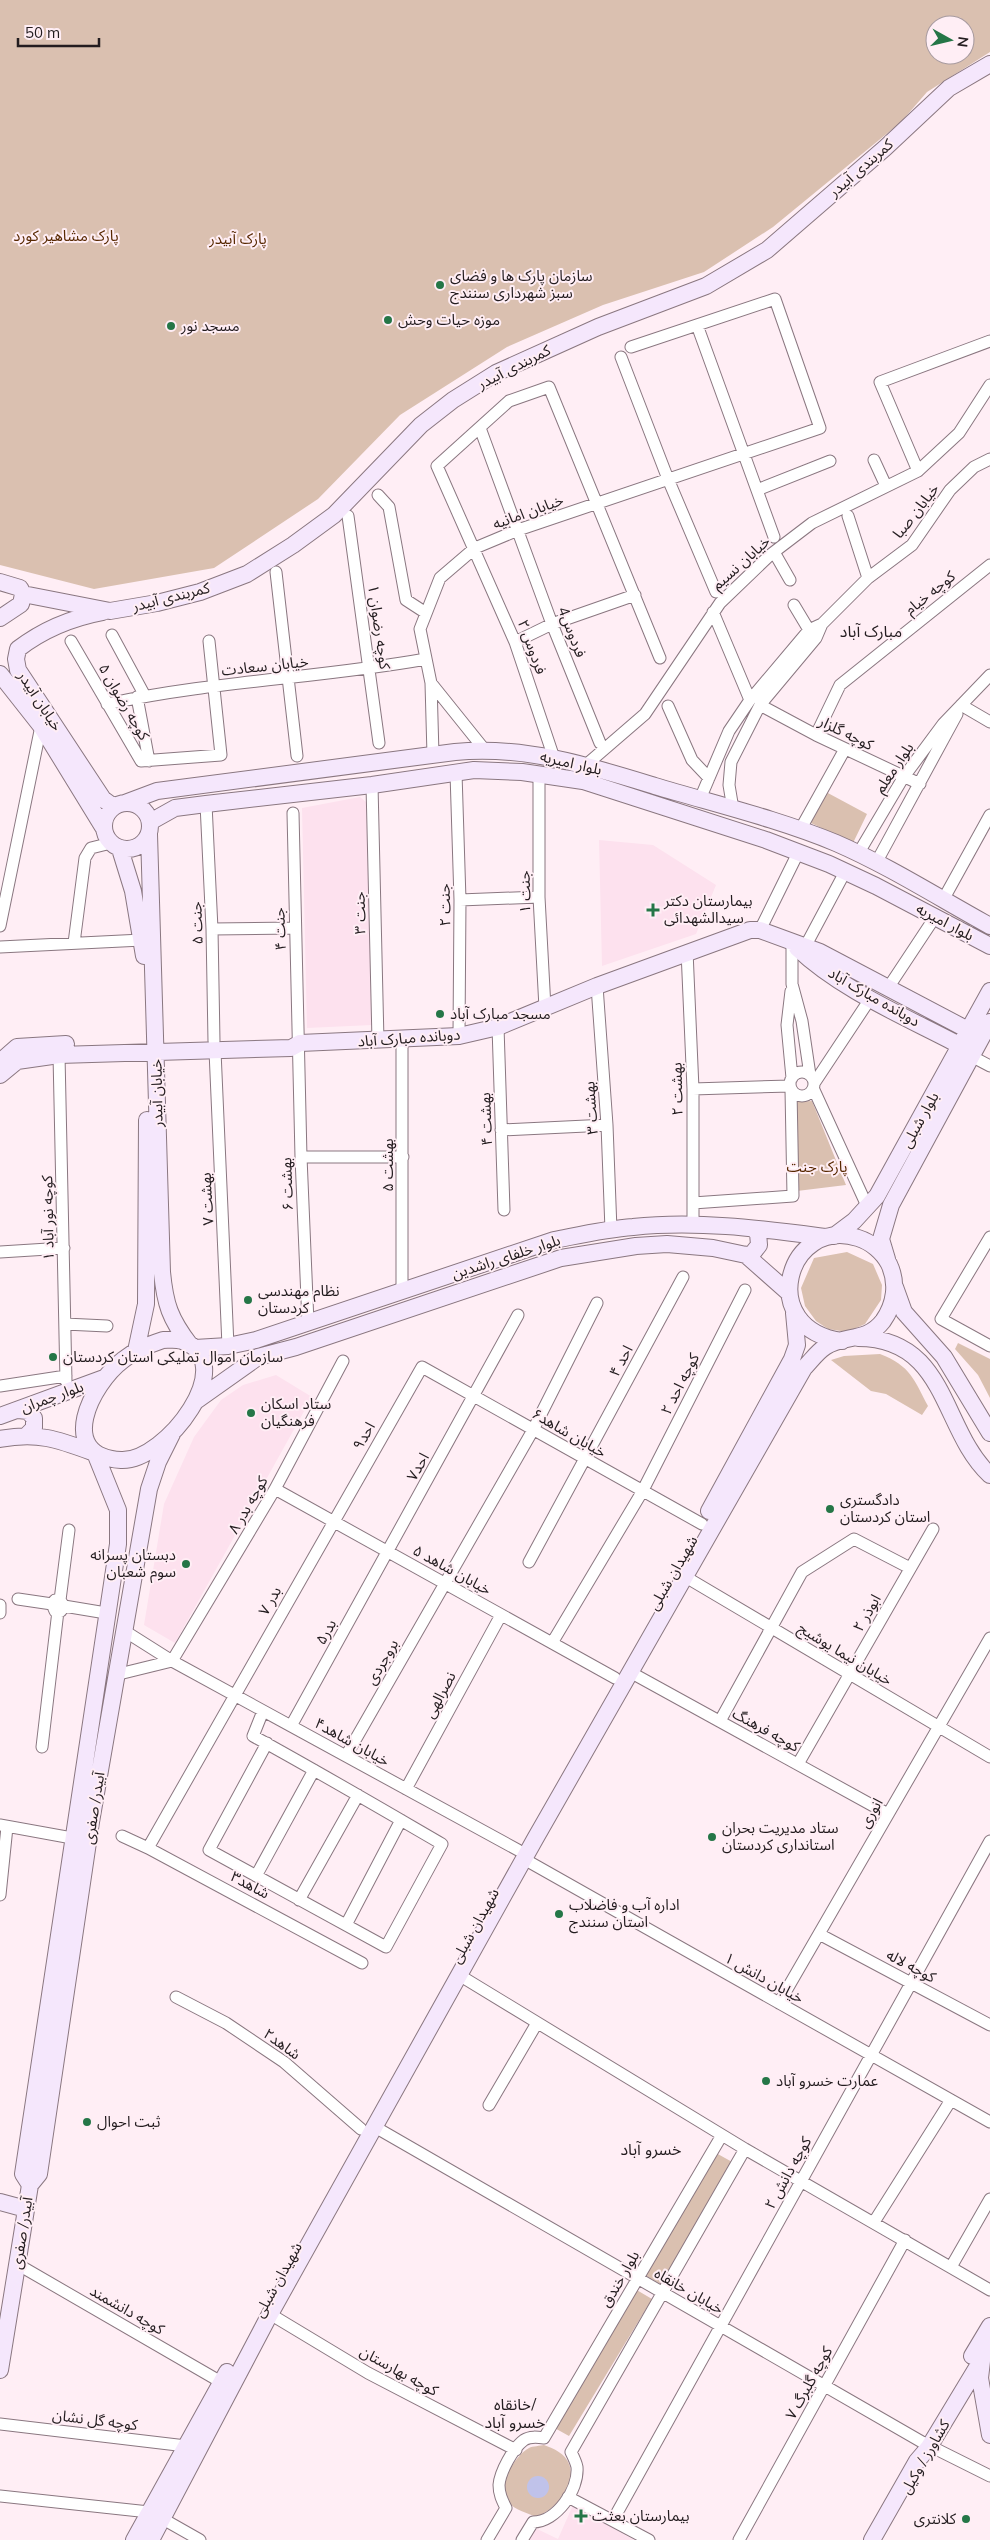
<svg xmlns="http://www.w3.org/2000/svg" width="990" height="2540" font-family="Mulish,'Noto Sans Arabic',sans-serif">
<rect width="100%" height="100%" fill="#ffeef5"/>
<path fill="#fde1ee" d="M 360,797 L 366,802 L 372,1025 L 307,1028 L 302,808 Z
M 599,840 L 653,845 L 716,885 L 696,934 L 602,966 Z
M 276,1375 L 312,1397 L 175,1643 L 144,1625 L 164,1504 L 194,1437 L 221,1400 L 243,1385 Z
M 573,2505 L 634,2540 L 528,2540 L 535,2528 L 558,2539 Z"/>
<path fill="#dac0b0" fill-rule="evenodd" d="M 0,0 L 990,0 L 990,52 L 927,92 L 901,122 L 773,227 L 704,272 L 603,305 L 507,347 L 400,415 L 318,499 L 214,568 L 94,589 L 0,565 ZM 935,25 L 965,25 L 965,55 L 935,55 Z
M 826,792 L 867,814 L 853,843 L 811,823 Z
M 812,1101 L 846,1185 L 797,1191 L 796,1102 Z
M 847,1252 L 873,1264 L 882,1285 L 881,1300 L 865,1324 L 847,1332 L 828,1329 L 816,1321 L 805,1306 L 801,1288 L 814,1258 Z
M 958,1343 L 990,1359 L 990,1398 L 978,1375 L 955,1349 Z
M 880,1354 C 911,1366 914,1380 928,1406 L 922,1415 L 886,1394 L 871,1391 L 831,1360 L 844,1356 Z
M 716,2153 L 734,2163 L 662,2285 L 643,2274 Z
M 635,2289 L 652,2299 L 569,2436 L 551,2426 Z
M 544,2445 C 554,2449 565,2453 569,2464 C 578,2486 554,2510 536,2517 C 527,2513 515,2510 508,2502 C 496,2487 515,2455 529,2448 C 533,2446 540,2446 544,2445 Z"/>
<path fill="#c0c2ea" d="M527 2487a11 11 0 1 1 22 0a11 11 0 1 1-22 0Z"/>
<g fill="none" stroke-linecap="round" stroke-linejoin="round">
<g stroke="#8a7780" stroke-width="13">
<path id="street" d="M 697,325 L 774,537
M 621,357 L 668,479 L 716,592
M 480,428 L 552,624 L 600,743
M 874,460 L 886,486
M 918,471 L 880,382 L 990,341
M 757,490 L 830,461
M 378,495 L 389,507 L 406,600 L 426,613
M 348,516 L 379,743
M 848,516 L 868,578
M 774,552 L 790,580
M 276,572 L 297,756
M 794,605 L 809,630
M 713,612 L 750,700
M 112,635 L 145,696
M 71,641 L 141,761 L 221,755 L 209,641
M 515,642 L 552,624 L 635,595
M 431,683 L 433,755
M 137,697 L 149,761
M 107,704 C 212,681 321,678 426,659
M 760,705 L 816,735 L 920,784
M 961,705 L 990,722
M 668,706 L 692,760 L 709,778
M 816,735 L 840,685 L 990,565
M 484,749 L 431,683 L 420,629 L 440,578 L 475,548 L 518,530 L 820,428 L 775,299 L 631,347
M 554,758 L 515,642 L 437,466 L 509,401 L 549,387 L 660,658
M 585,770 L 586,765 L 645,714 L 720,603 L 770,555 L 812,523 L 918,471 L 959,433 L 990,385
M 456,773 L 460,900 L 459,1036
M 539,775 L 539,897 L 545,1008
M 372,785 L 378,1041
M 700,799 L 729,731 L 750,700 L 809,630 L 822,624
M 206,804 L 212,929 L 214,1041
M 733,809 L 729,785 L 731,762 L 760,705 L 816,638 L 822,624 L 868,578 L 912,545 L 950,490 L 974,467 L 990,459
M 293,813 L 301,1157 L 308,1323
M 800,830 L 845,749
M 858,854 L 903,778 L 943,724 L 990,675
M 876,863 L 957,714
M 460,900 L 539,897
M 943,900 L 990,815
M 0,926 L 41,726
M 212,929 L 295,928
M 760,930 L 798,853
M 74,943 L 85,858 L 91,848 L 111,843
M 792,943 L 792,984 L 802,1021 L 810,1075
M 0,947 L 142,940
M 805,947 L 845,872
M 687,951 L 693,1089 L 693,1226
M 597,986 L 607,1125 L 611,1230
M 888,988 L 935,917
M 791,991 L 787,1025 L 792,1078
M 498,1027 L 504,1210
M 402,1039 L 402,1291
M 215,1051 L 228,1346
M 59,1055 L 66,1381
M 971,1056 L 990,1066
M790 1084a12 12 0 1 1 24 0a12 12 0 1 1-24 0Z
M 815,1082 L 870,999
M 693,1089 L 790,1086
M 814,1090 L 868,1208
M 501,1130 L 607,1125
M 301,1157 L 403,1157
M 693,1203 L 793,1196 L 791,1090
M 990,1237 L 941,1319 L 990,1346
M 0,1252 L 64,1248
M 65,1324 L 107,1326
M 0,1386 L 66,1376
M 275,1489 L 615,1678
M 529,1562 L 683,1277
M 684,1576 L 990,1757
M 18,1599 L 52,1604 L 55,1600 L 60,1600 L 64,1606 L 61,1611 L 55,1611 L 52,1604
M 60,1600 L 69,1530
M 0,1605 L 0,1613
M 64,1606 L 106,1613
M 123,1630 L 172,1661 L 518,1850
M 552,1643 L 642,1492 L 745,1290
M 172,1661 L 275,1489 L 343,1361
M 630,1672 L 888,1814
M 115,1675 L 172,1661
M 263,1711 L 253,1736 C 317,1771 380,1808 442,1844 L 386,1947 L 209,1850 L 267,1743
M 720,1721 L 802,1572 L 854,1539 L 910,1568
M 291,1726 L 518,1315
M 42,1747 L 58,1611
M 346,1756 L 533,1430 L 597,1303
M 798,1764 L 933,1529
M 406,1789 L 501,1615
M 0,1825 L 72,1838
M 122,1836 L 148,1848 L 362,1963
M 148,1848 L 422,1367 L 702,1524
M 524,1859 L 990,2122
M 256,1876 L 314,1770
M 0,1895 L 7,1827
M 299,1900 L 358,1795
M 346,1925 L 401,1820
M 819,1934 L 990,2025
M 459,1975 L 745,2149 L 990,2290
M 176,1997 L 226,2023 L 284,2062 L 361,2129
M 779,2003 L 990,1638
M 489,2105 L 537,2023
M 375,2127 L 922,2442 L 990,2476
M 874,2222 L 951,2100
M 17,2264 L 221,2382
M 951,2267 L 990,2199
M 270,2314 L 368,2373 L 516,2450
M 0,2424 L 186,2446
M 0,2496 L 149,2512
M 568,2497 L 649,2540
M 163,2519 L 200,2540
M 613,2520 L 990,1841
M 487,2540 L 506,2508 C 502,2500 499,2494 499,2485 C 500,2472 513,2448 524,2440 C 530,2436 537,2437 544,2438 L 722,2135
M 522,2540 L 533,2522 C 556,2522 579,2490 577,2467 C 576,2462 573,2456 571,2452 L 745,2149
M 739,2540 L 905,2240"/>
</g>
<g stroke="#8a7780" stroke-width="18">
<path id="secondary" d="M 0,582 L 20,588 L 23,594 L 21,604 L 0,618
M 23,594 L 110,611 L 157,603 L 200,592 L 247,574 L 293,545 L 334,515 L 421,425 L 453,400 L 496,373 L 598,327 L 706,286 L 767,250 L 885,148 L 949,88 L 990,64
M 103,612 C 71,618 44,629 18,649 L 16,659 L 18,670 L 103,799 L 114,807
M 0,674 L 41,726 L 103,827
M104 826a23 23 0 1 1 46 0a23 23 0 1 1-46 0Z
M 125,803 L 157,791 L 455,752 C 524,745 590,766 655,786 C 715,804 778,819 836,843 C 889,866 939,898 990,926
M 150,822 L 175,808 L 206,804 L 372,785 L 474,770 L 522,772 L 583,781 L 766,840 L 829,864 L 876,886 L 990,946
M 149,834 L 162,1272 C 165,1304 170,1319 190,1345
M 120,849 L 133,891 L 144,956
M 797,948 C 841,990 906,1017 959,1045
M 0,1062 L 17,1047 L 66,1044
M 0,1075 L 17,1061 L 59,1055 L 291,1048 L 300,1043 L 459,1036 L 498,1027 L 597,986 L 750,930 L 760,930 L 820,952 L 968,1030
M 834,1236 L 854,1221 L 877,1196 L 990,991
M 746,1255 L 752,1254 L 759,1245 L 758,1233 L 753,1229
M 887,1259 L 881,1239 L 891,1205 L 990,1022
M 895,1287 L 904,1312 L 944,1357 L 990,1433
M 858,1338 C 948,1338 941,1430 990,1475
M 163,1340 C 169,1340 177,1339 182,1341 C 242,1361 166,1462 121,1460 C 55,1456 91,1384 123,1360 C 135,1350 148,1345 163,1340 Z
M 195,1348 L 228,1346 L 256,1340 L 554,1240 C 580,1235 606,1229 633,1227 C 697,1220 763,1229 826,1237
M 136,1351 L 146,1304 L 147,1120
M 196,1401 L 258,1357 L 296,1347 L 561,1258 L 636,1246 L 667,1244 L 713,1248 L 746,1255 L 789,1293
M 18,1410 L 28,1411 L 34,1418 L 34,1428 L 27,1435
M 0,1416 L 104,1378
M 0,1439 C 37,1432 57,1439 92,1452
M 709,1511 L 792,1359 L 797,1345 L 794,1313
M 30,2185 L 23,2174 L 118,1544 L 118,1510 L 95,1453
M 0,2202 L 26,2209
M 972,2356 L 990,2326
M 982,2361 L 980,2378 L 990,2435
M 0,2370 L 30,2185 L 39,2174 L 91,1822 L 149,1489 L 158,1462 L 172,1434
M 134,2540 L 227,2372
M 151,2540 L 270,2314 L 535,1839 L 804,1368 C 811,1361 817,1352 825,1347 C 844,1334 866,1343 883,1321 C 895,1304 898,1283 889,1264 C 883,1252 871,1242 858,1238 C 787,1216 755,1329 842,1341
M 872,2540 L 917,2461 L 929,2447 L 990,2346"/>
</g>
<use href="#street" stroke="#fff" stroke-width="11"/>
<use href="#secondary" stroke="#f5e7fc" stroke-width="16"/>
</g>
<g fill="#257647" stroke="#ffeef5" stroke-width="2">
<circle cx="440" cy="285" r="5"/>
<circle cx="388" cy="320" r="5"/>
<circle cx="171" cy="326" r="5"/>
<path d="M650.5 902.5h5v5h5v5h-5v5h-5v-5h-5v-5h5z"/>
<circle cx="440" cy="1014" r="5"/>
<circle cx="248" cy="1300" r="5"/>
<circle cx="53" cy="1357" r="5"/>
<circle cx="251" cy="1413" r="5"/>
<circle cx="830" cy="1509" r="5"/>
<circle cx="186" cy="1564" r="5"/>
<circle cx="712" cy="1837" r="5"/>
<circle cx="559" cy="1914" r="5"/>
<circle cx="766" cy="2081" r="5"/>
<circle cx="87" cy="2122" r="5"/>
<path d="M578.5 2508.5h5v5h5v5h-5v5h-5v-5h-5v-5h5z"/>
<circle cx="966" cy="2519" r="5"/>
</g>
<g text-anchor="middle" stroke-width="4" stroke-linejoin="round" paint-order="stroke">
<g font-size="15" fill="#231c1f" stroke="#ffeef5">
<text transform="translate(861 168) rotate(-41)" y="5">کمربندی آبیدر</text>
<text transform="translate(514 367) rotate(-27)" y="5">کمربندی آبیدر</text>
<text transform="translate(916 511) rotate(-52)" y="5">خیابان صبا</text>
<text transform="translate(528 512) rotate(-20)" y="5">خیابان امانیه</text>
<text transform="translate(741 563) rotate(-42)" y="5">خیابان نسیم</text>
<text transform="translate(930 593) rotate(-39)" y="5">کوچه خیام</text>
<text transform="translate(171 597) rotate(-14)" y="5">کمربندی آبیدر</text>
<text transform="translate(379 627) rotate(82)" y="5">کوچه رضوان ۱</text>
<text transform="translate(572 632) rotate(69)" y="5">فردوس4</text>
<text transform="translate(532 647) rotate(70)" y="5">فردوس ۲</text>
<text transform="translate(265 666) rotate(-6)" y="5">خیابان سعادت</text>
<text transform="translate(40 701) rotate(57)" y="5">خیابان آبیدر</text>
<text transform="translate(124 702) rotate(60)" y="5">کوچه رضوان ۵</text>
<text transform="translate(846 733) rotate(26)" y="5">کوچه گلزار</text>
<text transform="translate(571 763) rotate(13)" y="5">بلوار امیریه</text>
<text transform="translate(894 768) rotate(-56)" y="5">بلوار معلم</text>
<text transform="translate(525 892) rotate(-91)" y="5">جنت ۱</text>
<text transform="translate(445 905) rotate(-91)" y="5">جنت ۲</text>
<text transform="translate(360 913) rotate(-91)" y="5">جنت ۳</text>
<text transform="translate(945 922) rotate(28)" y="5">بلوار امیریه</text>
<text transform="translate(197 923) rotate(-92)" y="5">جنت ۵</text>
<text transform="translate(280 929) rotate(-92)" y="5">جنت ۴</text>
<text transform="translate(874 997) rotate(30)" y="5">دوبانده مبارک آباد</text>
<text transform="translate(409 1038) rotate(-4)" y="5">دوبانده مبارک آباد</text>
<text transform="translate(677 1089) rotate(-91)" y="5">بهشت ۲</text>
<text transform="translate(157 1093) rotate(-91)" y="5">خیابان آبیدر</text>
<text transform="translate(591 1108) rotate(-94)" y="5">بهشت ۳</text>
<text transform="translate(486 1119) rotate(-92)" y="5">بهشت ۴</text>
<text transform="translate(920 1120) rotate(-61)" y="5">بلوار شبلی</text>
<text transform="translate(388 1165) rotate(-90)" y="5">بهشت ۵</text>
<text transform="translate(287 1184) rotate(-92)" y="5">بهشت ۶</text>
<text transform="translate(207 1199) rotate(-93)" y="5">بهشت ۷</text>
<text transform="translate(48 1218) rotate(-91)" y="5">کوچه نور آباد ۱</text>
<text transform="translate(506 1257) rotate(-18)" y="5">بلوار خلفای راشدین</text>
<text transform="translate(621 1361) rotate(-62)" y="5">احد ۴</text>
<text transform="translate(680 1384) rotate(-63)" y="5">کوچه احد ۲</text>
<text transform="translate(52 1397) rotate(-20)" y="5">بلوار چمران</text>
<text transform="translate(569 1433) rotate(30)" y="5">خیابان شاهد۶</text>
<text transform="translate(364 1436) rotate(-60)" y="5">احد۹</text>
<text transform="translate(418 1467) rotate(-61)" y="5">احد۷</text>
<text transform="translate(248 1505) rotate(-60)" y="5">کوچه بدر ۸</text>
<text transform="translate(452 1570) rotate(29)" y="5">خیابان شاهد ۵</text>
<text transform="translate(673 1573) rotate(-60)" y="5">شهیدان شبلی</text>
<text transform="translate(270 1601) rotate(-61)" y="5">بدر ۷</text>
<text transform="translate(867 1613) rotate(-60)" y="5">ابوذر ۲</text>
<text transform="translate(326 1632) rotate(-61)" y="5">بدر۵</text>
<text transform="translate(845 1654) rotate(31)" y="5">خیابان نیما یوشیج</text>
<text transform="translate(382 1662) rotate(-60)" y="5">بروجردی</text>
<text transform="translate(440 1695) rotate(-62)" y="5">نصرالهی</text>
<text transform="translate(766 1730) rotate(29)" y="5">کوچه فرهنگ</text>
<text transform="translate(352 1742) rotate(29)" y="5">خیابان شاهد۴</text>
<text transform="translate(94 1808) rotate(-81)" y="5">آبیدر/ صفری</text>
<text transform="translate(871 1813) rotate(-60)" y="5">انوری</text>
<text transform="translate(250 1885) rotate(28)" y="5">شاهد۳</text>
<text transform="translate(475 1926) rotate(-61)" y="5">شهیدان شبلی</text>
<text transform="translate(911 1966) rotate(28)" y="5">کوچه لاله</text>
<text transform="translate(764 1978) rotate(29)" y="5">خیابان دانش ۱</text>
<text transform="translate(282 2044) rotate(36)" y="5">شاهد۲</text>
<text transform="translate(788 2173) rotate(-61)" y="5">کوچه دانش ۲</text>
<text transform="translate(22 2233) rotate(-81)" y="5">آبیدر/ صفری</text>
<text transform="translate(620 2279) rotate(-60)" y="5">بلوار خندق</text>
<text transform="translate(278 2280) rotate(-61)" y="5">شهیدان شبلی</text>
<text transform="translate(689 2291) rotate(30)" y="5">خیابان خانقاه</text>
<text transform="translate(127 2310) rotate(30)" y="5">کوچه دانشمند</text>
<text transform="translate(399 2371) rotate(29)" y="5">کوچه بهارستان</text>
<text transform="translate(809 2383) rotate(-61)" y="5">کوچه گلبرگ ۷</text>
<text transform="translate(95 2420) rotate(7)" y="5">کوچه گل نشان</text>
<text transform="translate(925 2457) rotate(-60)" y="5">کشاورز / وکیل</text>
</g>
<g font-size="15" fill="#572800" stroke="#ffeef5">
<text x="66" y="241">پارک مشاهیر کورد</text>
<text x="238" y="244">پارک آبیدر</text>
<text x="817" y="1172">پارک جنت</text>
</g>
<g font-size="15" fill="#231c1f" stroke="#ffeef5" text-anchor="start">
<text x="450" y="281">سازمان پارک ها و فضای<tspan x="450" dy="17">سبز شهرداری سنندج</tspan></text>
<text x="398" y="325">موزه حیات وحش</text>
<text x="181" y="331">مسجد نور</text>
<text x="664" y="906">بیمارستان دکتر<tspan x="664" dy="17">سیدالشهدائی</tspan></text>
<text x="450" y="1019">مسجد مبارک آباد</text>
<text x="258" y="1296">نظام مهندسی<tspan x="258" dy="17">کردستان</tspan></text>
<text x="63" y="1362">سازمان اموال تملیکی استان کردستان</text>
<text x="261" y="1409">ستاد اسکان<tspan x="261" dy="17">فرهنگیان</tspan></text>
<text x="840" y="1505">دادگستری<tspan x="840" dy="17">استان کردستان</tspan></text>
<text x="176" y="1560" text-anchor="end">دبستان پسرانه<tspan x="176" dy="17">سوم شعبان</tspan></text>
<text x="722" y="1833">ستاد مدیریت بحران<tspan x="722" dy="17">استانداری کردستان</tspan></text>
<text x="569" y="1910">اداره آب و فاضلاب<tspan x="569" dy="17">استان سنندج</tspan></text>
<text x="776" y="2086">عمارت خسرو آباد</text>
<text x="97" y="2127">ثبت احوال</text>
<text x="592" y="2521">بیمارستان بعثت</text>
<text x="956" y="2524" text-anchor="end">کلانتری</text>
</g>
<g font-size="16" fill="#231c1f" stroke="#ffeef5">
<text x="871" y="637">مبارک آباد</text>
<text x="651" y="2155">خسرو آباد</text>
<text x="515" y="2410">خانقاه/<tspan x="515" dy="18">خسرو آباد</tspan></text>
</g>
</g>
<g transform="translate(950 40) rotate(98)"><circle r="24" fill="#ffeef5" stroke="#a79a9f"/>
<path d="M0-4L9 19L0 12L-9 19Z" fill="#257647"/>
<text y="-8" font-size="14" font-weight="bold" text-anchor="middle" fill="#231c1f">N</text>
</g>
<path d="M18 38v8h81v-8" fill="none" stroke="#231c1f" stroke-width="2.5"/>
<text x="25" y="38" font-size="15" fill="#231c1f" stroke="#ffeef5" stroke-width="4" paint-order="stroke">50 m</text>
</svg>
